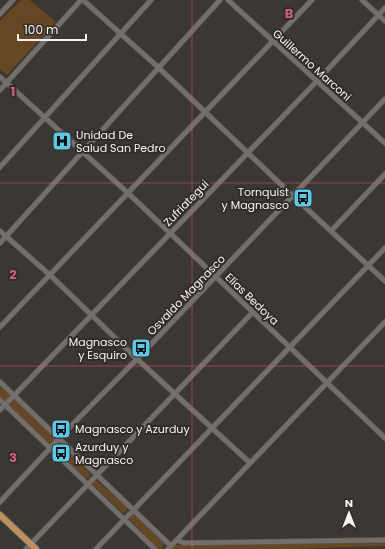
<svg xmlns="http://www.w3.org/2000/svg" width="385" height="549" font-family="Poppins,sans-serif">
<rect width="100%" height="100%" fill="#3b3732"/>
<path fill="#664723" d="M 21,0 L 30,0 L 56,22 L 7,75 L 0,69 L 0,21 Z
M 0,385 L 59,440 L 90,474 L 89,478 L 86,478 L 50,446 L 0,399 Z
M 95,480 L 97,481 L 127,507 L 126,512 L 123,513 L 93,485 L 93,482 Z
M 132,514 L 135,514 L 164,544 L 162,549 L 159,549 L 130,520 L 130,516 Z
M 385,541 L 385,546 L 291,549 L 170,549 L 174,545 Z"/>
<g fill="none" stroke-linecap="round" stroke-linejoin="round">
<g stroke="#595551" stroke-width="6">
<path id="minor" d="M 83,0 L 159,68 L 293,196 L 385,281
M 228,0 L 385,143
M 362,0 L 385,21
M 0,14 L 13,0
M 0,77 L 128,193 L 385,438
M 0,90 L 81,0
M 0,167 L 151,0
M 0,231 L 50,275 L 137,359 L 250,463
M 331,231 L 385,174
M 0,243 L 220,0
M 0,327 L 312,0
M 0,382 L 171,546
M 0,400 L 155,549
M 0,410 L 317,81 L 385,8
M 0,502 L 65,432 L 137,359 L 385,99
M 177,540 L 184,543 L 385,540
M 26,549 L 253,312
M 96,549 L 385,248
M 168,549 L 385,322"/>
</g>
<g stroke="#595551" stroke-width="8">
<path id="major" d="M 0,515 L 36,549"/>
</g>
<use href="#minor" stroke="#746f6a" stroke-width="4.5"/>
<use href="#major" stroke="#bc915f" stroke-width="6"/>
</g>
<path fill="none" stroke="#d15987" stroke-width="1" stroke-opacity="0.55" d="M 192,0 L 192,549M 0,183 L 385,183M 0,366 L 385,366"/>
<defs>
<g id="hospital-square" transform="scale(1)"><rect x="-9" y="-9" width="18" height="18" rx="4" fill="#5ac8e6" stroke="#312d28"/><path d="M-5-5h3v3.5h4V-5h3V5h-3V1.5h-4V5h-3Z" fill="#111"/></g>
<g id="bus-square" transform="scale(1)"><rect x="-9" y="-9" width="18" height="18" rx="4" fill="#5ac8e6" stroke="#312d28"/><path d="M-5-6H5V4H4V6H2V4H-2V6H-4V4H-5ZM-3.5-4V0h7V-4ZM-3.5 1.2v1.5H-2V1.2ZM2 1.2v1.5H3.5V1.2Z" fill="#111"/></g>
</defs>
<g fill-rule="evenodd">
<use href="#hospital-square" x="62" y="141"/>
<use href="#bus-square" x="303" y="198"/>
<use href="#bus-square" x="141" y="348"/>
<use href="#bus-square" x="61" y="429"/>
<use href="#bus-square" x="61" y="453"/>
</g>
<g text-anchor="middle" stroke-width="4" stroke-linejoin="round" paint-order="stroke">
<g font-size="11" fill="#f5f2ef" stroke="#312d28">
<text transform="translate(312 65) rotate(42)" y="4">Guillermo Marconi</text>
<text transform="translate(186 203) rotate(-46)" y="4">Zufriategui</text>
<text transform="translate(186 295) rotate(-46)" y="4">Osvaldo Magnasco</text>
<text transform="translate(252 299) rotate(44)" y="4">Elías Bedoya</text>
</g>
<g font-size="11" fill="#f5f2ef" stroke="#312d28" text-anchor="start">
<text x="76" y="139">Unidad De<tspan x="76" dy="13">Salud San Pedro</tspan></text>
<text x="289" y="196" text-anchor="end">Tornquist<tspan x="289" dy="13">y Magnasco</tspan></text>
<text x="127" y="346" text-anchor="end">Magnasco<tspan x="127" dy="13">y Esquiro</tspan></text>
<text x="75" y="433">Magnasco y Azurduy</text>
<text x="75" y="451">Azurduy y<tspan x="75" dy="13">Magnasco</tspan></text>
</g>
</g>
<g font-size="13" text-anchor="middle" font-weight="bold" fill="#d15987" stroke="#312d28" stroke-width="4" stroke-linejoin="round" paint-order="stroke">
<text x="289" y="18">B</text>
<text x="13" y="96">1</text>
<text x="13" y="279">2</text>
<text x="13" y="462">3</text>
</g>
<g transform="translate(349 513)" stroke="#312d28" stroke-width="3" paint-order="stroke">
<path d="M0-3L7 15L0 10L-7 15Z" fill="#f5f2ef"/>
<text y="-6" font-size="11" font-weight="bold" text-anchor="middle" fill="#f5f2ef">N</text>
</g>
<path d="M18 34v6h68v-6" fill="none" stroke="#f5f2ef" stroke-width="2"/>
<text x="24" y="34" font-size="12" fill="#f5f2ef" stroke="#312d28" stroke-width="3" paint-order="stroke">100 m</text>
</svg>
